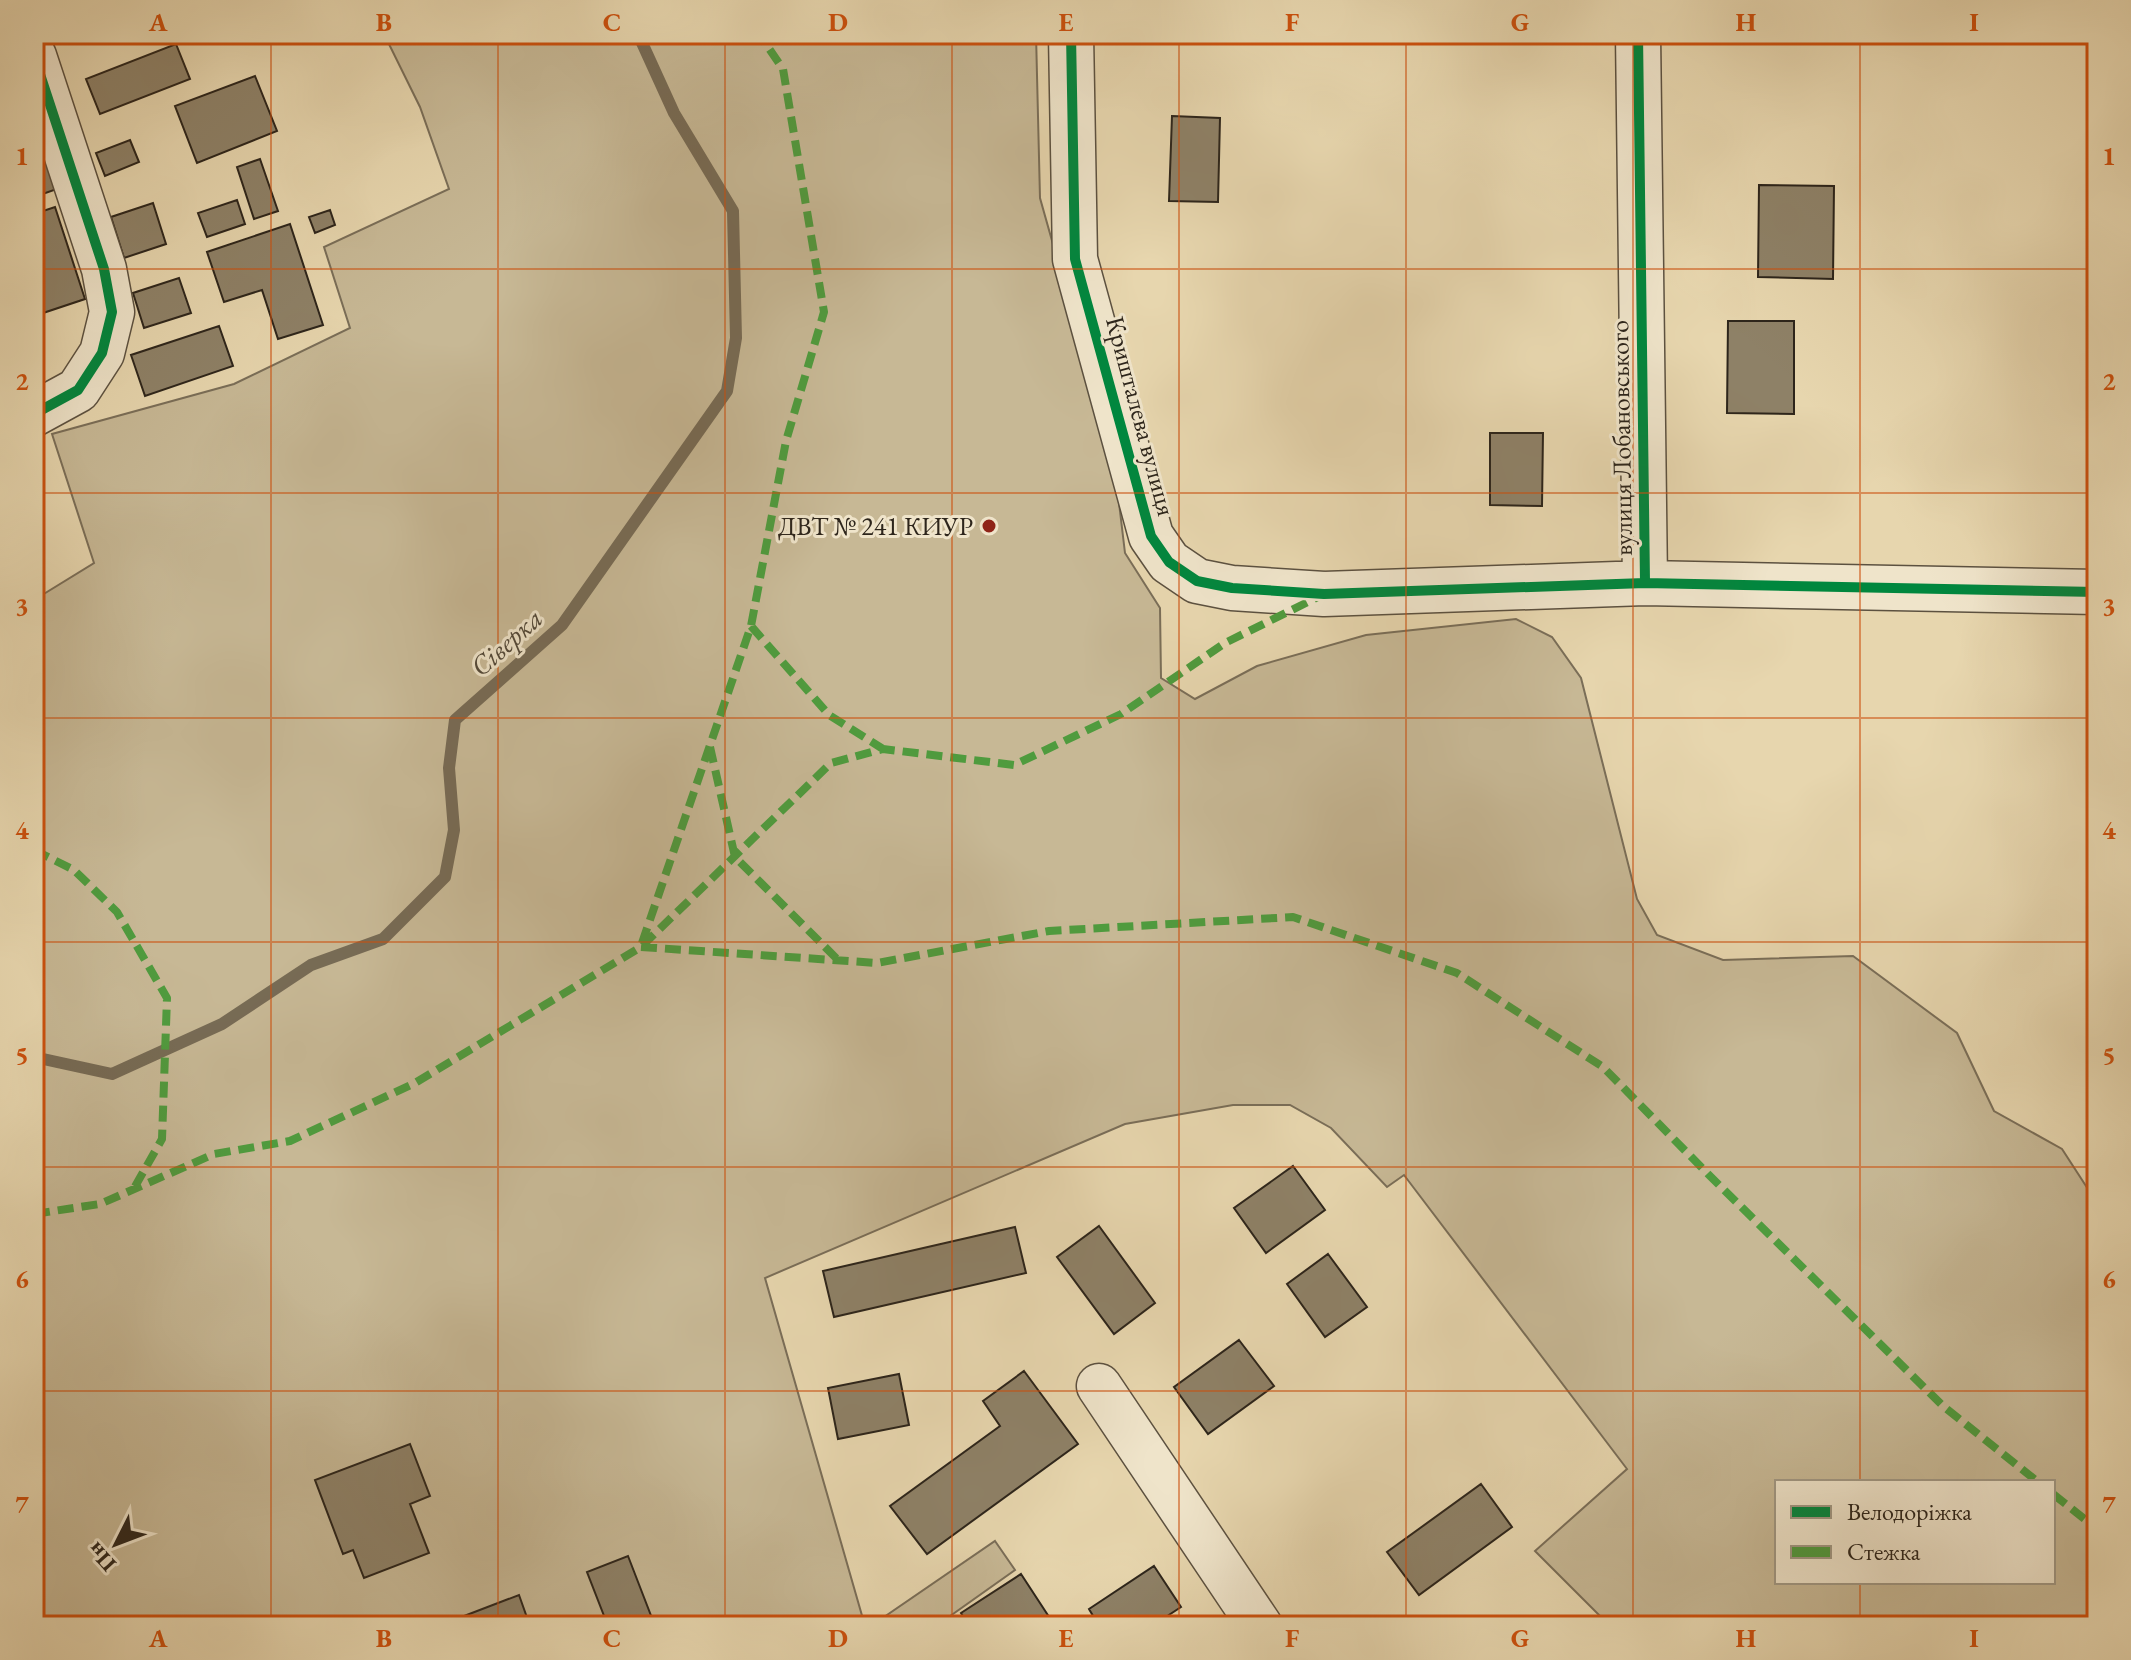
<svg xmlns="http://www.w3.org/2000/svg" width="2131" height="1660" font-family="'EB Garamond',serif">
<rect width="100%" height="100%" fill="#e7d6ae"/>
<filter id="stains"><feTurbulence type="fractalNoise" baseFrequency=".0025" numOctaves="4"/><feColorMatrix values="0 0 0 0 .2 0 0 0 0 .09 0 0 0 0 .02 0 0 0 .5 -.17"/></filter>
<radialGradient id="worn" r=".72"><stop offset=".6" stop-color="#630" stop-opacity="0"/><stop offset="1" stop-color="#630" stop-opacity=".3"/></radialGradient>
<path fill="#c7b895" stroke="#7a6e58" stroke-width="2" fill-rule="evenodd" d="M 384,34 L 1036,34 L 1040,198 L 1114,461 L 1125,553 L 1160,608 L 1161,678 L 1195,699 L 1257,666 L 1366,635 L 1516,619 L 1552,637 L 1581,678 L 1637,899 L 1657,935 L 1723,960 L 1853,956 L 1957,1033 L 1994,1111 L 2062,1149 L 2097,1203 L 2097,1626 L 1610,1626 L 1535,1551 L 1627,1469 L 1404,1175 L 1387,1187 L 1331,1128 L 1290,1105 L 1233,1105 L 1125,1124 L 765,1278 L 865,1626 L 34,1626 L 34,600 L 94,563 L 52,434 L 234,384 L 350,328 L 324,247 L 449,189 L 420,107 ZM 1777,1482 L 2053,1482 L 2053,1582 L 1777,1582 Z
M 995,1541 L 1015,1570 L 936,1626 L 871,1626 Z"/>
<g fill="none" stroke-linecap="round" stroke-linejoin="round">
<path stroke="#776b55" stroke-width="12" d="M 34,1057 L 112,1074 L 222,1024 L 311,965 L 383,939 L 445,877 L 454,830 L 449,768 L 455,720 L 562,625 L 727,391 L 736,338 L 733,211 L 674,113 L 638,34"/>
</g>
<path fill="#8e8167" stroke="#2d251b" stroke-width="2" d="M 176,44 L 190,79 L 100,114 L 86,79 Z
M 255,76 L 277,131 L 197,163 L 175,106 Z
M 1172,116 L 1220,118 L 1218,202 L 1169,201 Z
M 130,140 L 139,162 L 105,176 L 96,153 Z
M 47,159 L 57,189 L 34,197 L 34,164 Z
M 260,159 L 278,211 L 254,219 L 237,167 Z
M 1759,185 L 1834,186 L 1833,279 L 1758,277 Z
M 237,200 L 245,224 L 207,237 L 198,213 Z
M 153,203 L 166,244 L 124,258 L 111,217 Z
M 55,207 L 85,299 L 34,316 L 34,214 Z
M 330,210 L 335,225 L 315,233 L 309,217 Z
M 290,224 L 323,325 L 278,339 L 262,290 L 224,302 L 207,252 Z
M 179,278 L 191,313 L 144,328 L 133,293 Z
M 1728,321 L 1794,321 L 1794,414 L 1727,413 Z
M 219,326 L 233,366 L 145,396 L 131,355 Z
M 1490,433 L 1543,433 L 1542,506 L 1490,505 Z
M 1293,1166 L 1325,1210 L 1266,1253 L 1234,1208 Z
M 1099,1226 L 1155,1303 L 1114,1334 L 1057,1257 Z
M 1015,1227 L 1026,1273 L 834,1317 L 823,1271 Z
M 1328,1254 L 1367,1307 L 1325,1337 L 1287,1284 Z
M 1239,1340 L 1274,1386 L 1208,1434 L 1174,1387 Z
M 1024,1371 L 1078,1444 L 927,1554 L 890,1506 L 1000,1426 L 983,1401 Z
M 899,1374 L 909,1425 L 838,1439 L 828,1388 Z
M 410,1444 L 430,1496 L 410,1504 L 429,1553 L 364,1578 L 353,1550 L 343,1554 L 315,1480 Z
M 1481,1484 L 1512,1527 L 1419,1595 L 1387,1552 Z
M 628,1556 L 655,1626 L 608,1626 L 587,1572 Z
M 1154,1566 L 1181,1607 L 1152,1626 L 1099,1626 L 1089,1609 Z
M 1021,1574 L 1055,1626 L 969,1626 L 961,1613 Z
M 519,1595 L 530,1626 L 438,1626 Z"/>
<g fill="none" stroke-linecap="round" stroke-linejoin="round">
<g stroke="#5c5140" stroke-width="47">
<path id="minor" d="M 1071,34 L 1075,259 L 1151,536 L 1169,562 L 1197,581 L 1232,588 L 1324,594 L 1645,583
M 1638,34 L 1645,583 L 2097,592
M 34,56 L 104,269 L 112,312 L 102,353 L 78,390 L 34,414
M 1099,1386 L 1260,1626"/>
</g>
<use href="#minor" stroke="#efe4ca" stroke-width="44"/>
<path stroke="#4f9b3e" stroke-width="8" stroke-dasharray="16 8" stroke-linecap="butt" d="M 751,626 L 829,715 L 883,749
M 710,747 L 735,857 L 838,960
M 34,850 L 74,870 L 117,912 L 167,998 L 162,1139 L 133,1190
M 642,943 L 751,626 L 786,441 L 824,312 L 783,69 L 759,34
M 641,947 L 877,963 L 1049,931 L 1293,917 L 1457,973 L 1603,1067 L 1711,1177 L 1943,1406 L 2038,1482
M 34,1214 L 100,1204 L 214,1154 L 290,1141 L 415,1083 L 641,947 L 831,763 L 883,749 L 1014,765 L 1121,714 L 1225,643 L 1318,597
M 2053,1494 L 2097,1529"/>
<g stroke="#efe4ca" stroke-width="15">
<path id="cycleway" d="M 1071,34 L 1075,259 L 1151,536 L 1169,562 L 1197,581 L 1232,588 L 1324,594 L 1645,583
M 1638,34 L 1645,583 L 2097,592
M 34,56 L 104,269 L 112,312 L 102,353 L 78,390 L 34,414"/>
</g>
<use href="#cycleway" stroke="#00873e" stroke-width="10"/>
</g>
<path fill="none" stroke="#cc510e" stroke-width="2" stroke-opacity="0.55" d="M 271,34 L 271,1626M 498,34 L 498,1626M 725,34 L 725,1626M 952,34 L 952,1626M 1179,34 L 1179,1626M 1406,34 L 1406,1626M 1633,34 L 1633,1626M 1860,34 L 1860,1482M 34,269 L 2097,269M 34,493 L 2097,493M 34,718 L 2097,718M 34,942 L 2097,942M 34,1167 L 2097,1167M 34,1391 L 2097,1391M 1860,1582 L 1860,1626"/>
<circle fill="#8f2418" stroke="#efe4ca" stroke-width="3" cx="989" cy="526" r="8"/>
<g text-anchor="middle" stroke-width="6" stroke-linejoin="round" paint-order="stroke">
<g font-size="26" fill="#2d251b" stroke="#efe4ca">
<text transform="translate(1141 416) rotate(75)" y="9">Кришталева вулиця</text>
<text transform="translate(1621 438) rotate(-91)" y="9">вулиця Лобановського</text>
</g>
<g font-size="26" fill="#2d251b" stroke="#efe4ca" text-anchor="end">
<text x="973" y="535">ДВТ № 241 КИУР</text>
</g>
<g font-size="28" font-style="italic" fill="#524838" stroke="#efe4ca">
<text transform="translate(506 642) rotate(-42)" y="10">Сіверка</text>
</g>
</g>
<rect width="2131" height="1660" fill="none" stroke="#e7d6ae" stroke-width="88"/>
<rect x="1775" y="1480" width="280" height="104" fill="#efe4ca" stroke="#a19884" stroke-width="2"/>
<rect x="1791" y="1506" width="40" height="12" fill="#00873e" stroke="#a19884" stroke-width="2"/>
<text x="1847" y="1520" font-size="24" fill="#2d251b">Велодоріжка</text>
<rect x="1791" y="1546" width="40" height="12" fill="#4f9b3e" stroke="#a19884" stroke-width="2"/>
<text x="1847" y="1560" font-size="24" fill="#2d251b">Стежка</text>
<g transform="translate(116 1544) rotate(228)" stroke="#efe4ca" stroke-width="6" paint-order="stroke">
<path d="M0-6L14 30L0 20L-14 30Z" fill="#2d251b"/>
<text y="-12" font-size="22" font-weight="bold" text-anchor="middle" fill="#2d251b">Пн</text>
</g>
<rect x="44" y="44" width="2043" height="1572" fill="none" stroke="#cc510e" stroke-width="3"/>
<g font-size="26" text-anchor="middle" font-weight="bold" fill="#cc510e">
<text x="158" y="31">A</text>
<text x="384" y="31">B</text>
<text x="612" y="31">C</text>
<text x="838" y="31">D</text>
<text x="1066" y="31">E</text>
<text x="1292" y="31">F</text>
<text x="1520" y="31">G</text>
<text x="1746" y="31">H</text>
<text x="1974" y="31">I</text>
<text x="22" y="165">1</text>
<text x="2109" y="165">1</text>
<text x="22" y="390">2</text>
<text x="2109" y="390">2</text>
<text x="22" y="615">3</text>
<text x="2109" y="615">3</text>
<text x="22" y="839">4</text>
<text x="2109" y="839">4</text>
<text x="22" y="1064">5</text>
<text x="2109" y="1064">5</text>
<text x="22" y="1288">6</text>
<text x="2109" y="1288">6</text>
<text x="22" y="1513">7</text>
<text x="2109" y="1513">7</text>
<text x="158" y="1647">A</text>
<text x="384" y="1647">B</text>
<text x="612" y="1647">C</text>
<text x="838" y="1647">D</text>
<text x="1066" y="1647">E</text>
<text x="1292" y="1647">F</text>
<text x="1520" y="1647">G</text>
<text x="1746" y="1647">H</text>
<text x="1974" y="1647">I</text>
</g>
<rect width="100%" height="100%" filter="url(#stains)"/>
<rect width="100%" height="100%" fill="url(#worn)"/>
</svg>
